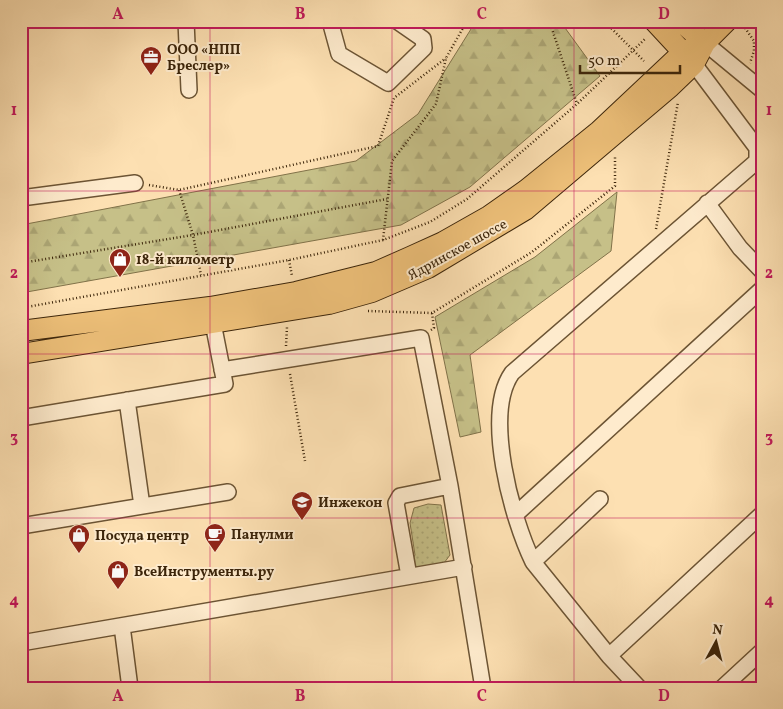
<svg xmlns="http://www.w3.org/2000/svg" width="783" height="709" font-family="Vollkorn,serif">
<defs>
<pattern id="grass-dots" width="8" height="8" patternUnits="userSpaceOnUse" patternTransform="scale(1.25)"><rect width="8" height="8" fill="#c6c088"/><path d="M2 2h.1M6 6h.1" fill="none" stroke="#aba574" stroke-width="1.8" stroke-linecap="round"/></pattern>
<pattern id="forest-firs" width="22" height="20" patternUnits="userSpaceOnUse" patternTransform="scale(1.25)"><rect width="22" height="20" fill="#c6c088"/><path d="M5 1l3.5 6h-7zM16 11l3.5 6h-7z" fill="#aba574"/></pattern>
</defs>
<rect width="100%" height="100%" fill="#fde0b2"/>
<filter id="stains"><feTurbulence type="fractalNoise" baseFrequency=".004" numOctaves="4"/><feColorMatrix values="0 0 0 0 .2 0 0 0 0 .09 0 0 0 0 .02 0 0 0 .5 -.17"/></filter>
<radialGradient id="worn" r=".72"><stop offset=".6" stop-color="#630" stop-opacity="0"/><stop offset="1" stop-color="#630" stop-opacity=".3"/></radialGradient>
<path fill="url(#grass-dots)" stroke="#817249" d="M 428,504 L 441,505 L 450,555 L 441,567 L 415,572 L 410,564 L 415,555 L 410,523 L 414,508 Z"/>
<path fill="url(#forest-firs)" stroke="#817249" d="M 476,21 L 560,21 L 600,76 L 470,187 L 401,225 L 21,293 L 21,225 L 356,161 L 418,114 Z
M 617,192 L 611,251 L 470,355 L 481,432 L 460,437 L 435,317 L 535,257 Z"/>
<g fill="none" stroke-linecap="round" stroke-linejoin="round">
<g stroke="#6c5434" stroke-width="18">
<path id="minor" d="M 186,21 L 189,90
M 330,21 L 339,54 L 388,83 L 424,48 L 423,39 L 397,21
M 705,43 L 762,90
M 21,198 L 135,183
M 707,203 L 740,248 L 762,271
M 222,370 L 421,338 L 450,486 L 483,688
M 127,400 L 142,506
M 21,418 L 225,384 L 213,323
M 600,499 L 533,562 L 609,656 L 639,688
M 515,515 L 762,289
M 21,526 L 228,492
M 533,562 C 512,519 483,414 512,373 L 757,161 L 757,148 L 694,64
M 409,576 L 396,503 L 400,496 L 450,486
M 122,626 L 130,688
M 21,643 L 464,567
M 609,656 L 762,514
M 722,688 L 762,651"/>
</g>
<g stroke="#3c250a" stroke-width="22">
<path id="major" d="M 654,21 L 692,62
M 680,21 L 705,43
M 21,331 L 210,307 L 296,292 L 376,272 L 410,257 L 443,242 L 489,216 L 526,190 L 599,131 L 684,51 L 705,43
M 21,354 L 329,304 L 372,292 L 428,268 L 525,210 L 670,87 L 694,64 L 705,43 L 727,21"/>
</g>
<path stroke="#3c250a" stroke-width="2.5" stroke-dasharray="1 2.5" stroke-linecap="butt" d="M 551,21 L 551,26 L 577,104
M 604,21 L 644,61
M 743,25 L 754,41 L 754,51 L 750,63
M 745,28 L 762,23
M 149,185 L 179,190 L 378,146 L 394,98 L 446,58
M 179,190 L 193,235 L 201,275
M 656,229 L 678,102
M 383,240 L 392,161 L 436,104 L 446,58 L 467,21
M 289,260 L 292,276
M 21,263 L 193,235 L 387,199
M 21,308 L 289,260 L 383,240 L 430,222 L 467,199 L 577,104 L 645,39
M 368,311 L 432,313
M 431,330 L 434,328 L 432,313 L 532,252 L 615,186 L 615,157
M 286,346 L 287,327
M 290,374 L 305,461"/>
<use href="#minor" stroke="#feebcd" stroke-width="15"/>
<use href="#major" stroke="#eec079" stroke-width="20"/>
</g>
<path fill="none" stroke="#c2185b" stroke-width="1" stroke-opacity="0.55" d="M 210,21 L 210,688M 392,21 L 392,688M 574,21 L 574,688M 21,191 L 762,191M 21,354 L 762,354M 21,518 L 762,518"/>
<defs>
<g id="office-pin" transform="scale(1.125)"><path d="M0 17L-7.5 6A9.5 9.5 0 1 1 7.5 6Z" fill="#8f2418" stroke="#feebcd"/><path d="M-6-3h4V-5.5h4V-3h4V5H-6ZM-1-4.5V-3h2v-1.5ZM-6 0V1H6V0Z" fill="#fff"/></g>
<g id="shop-pin" transform="scale(1.125)"><path d="M0 17L-7.5 6A9.5 9.5 0 1 1 7.5 6Z" fill="#8f2418" stroke="#feebcd"/><path d="M-5-2.5h2.3a2.7 3.5 0 0 1 5.4 0H5L5.5 6h-11ZM-1.5-2.5h3a1.5 2.3 0 0 0-3 0Z" fill="#fff"/></g>
<g id="university-pin" transform="scale(1.125)"><path d="M0 17L-7.5 6A9.5 9.5 0 1 1 7.5 6Z" fill="#8f2418" stroke="#feebcd"/><path d="M0-5L7-2L0 1L-7-2ZM-4 1L0 2.5L4 1V4Q0 6-4 4Z" fill="#fff"/></g>
<g id="cafe-pin" transform="scale(1.125)"><path d="M0 17L-7.5 6A9.5 9.5 0 1 1 7.5 6Z" fill="#8f2418" stroke="#feebcd"/><path d="M-5.5-4.5H6V0H3Q3 3.5 0 3.5H-2.5Q-5.5 3.5-5.5 0ZM3-3.2v2h1.7v-2ZM-6 4.5H4V6H-6Z" fill="#fff"/></g>
</defs>
<g fill-rule="evenodd">
<use href="#office-pin" x="151" y="57"/>
<use href="#shop-pin" x="120" y="259"/>
<use href="#university-pin" x="302" y="502"/>
<use href="#cafe-pin" x="215" y="534"/>
<use href="#shop-pin" x="79" y="535"/>
<use href="#shop-pin" x="118" y="571"/>
</g>
<g text-anchor="middle" stroke-width="4" stroke-linejoin="round" paint-order="stroke">
<g font-size="14" font-weight="bold" fill="#3c250a" stroke="#feebcd" text-anchor="start">
<text x="167" y="54">ООО «НПП<tspan x="167" dy="16">Бреслер»</tspan></text>
<text x="136" y="264">18-й километр</text>
<text x="318" y="507">Инжекон</text>
<text x="231" y="539">Панулми</text>
<text x="95" y="540">Посуда центр</text>
<text x="134" y="576">ВсеИнструменты.ру</text>
</g>
<g font-size="14" fill="#3c250a" stroke="#feebcd">
<text transform="translate(457 249) rotate(-29)" y="5">Ядринское шоссе</text>
</g>
</g>
<rect width="783" height="709" fill="none" stroke="#fde0b2" stroke-width="55"/>
<g transform="translate(716 642) rotate(7)" stroke="#feebcd" stroke-width="4" paint-order="stroke">
<path d="M0-4L9 19L0 12L-9 19Z" fill="#3c250a"/>
<text y="-8" font-size="14" font-weight="bold" text-anchor="middle" fill="#3c250a">N</text>
</g>
<path d="M580 65v8h100v-8" fill="none" stroke="#3c250a" stroke-width="2.5"/>
<text x="588" y="65" font-size="15" fill="#3c250a" stroke="#feebcd" stroke-width="4" paint-order="stroke">50 m</text>
<rect x="28" y="28" width="728" height="654" fill="none" stroke="#c2185b" stroke-width="2"/>
<g font-size="16" text-anchor="middle" font-weight="bold" fill="#c2185b">
<text x="118" y="19">A</text>
<text x="300" y="19">B</text>
<text x="482" y="19">C</text>
<text x="664" y="19">D</text>
<text x="14" y="115">1</text>
<text x="769" y="115">1</text>
<text x="14" y="278">2</text>
<text x="769" y="278">2</text>
<text x="14" y="442">3</text>
<text x="769" y="442">3</text>
<text x="14" y="605">4</text>
<text x="769" y="605">4</text>
<text x="118" y="701">A</text>
<text x="300" y="701">B</text>
<text x="482" y="701">C</text>
<text x="664" y="701">D</text>
</g>
<rect width="100%" height="100%" filter="url(#stains)"/>
<rect width="100%" height="100%" fill="url(#worn)"/>
</svg>
